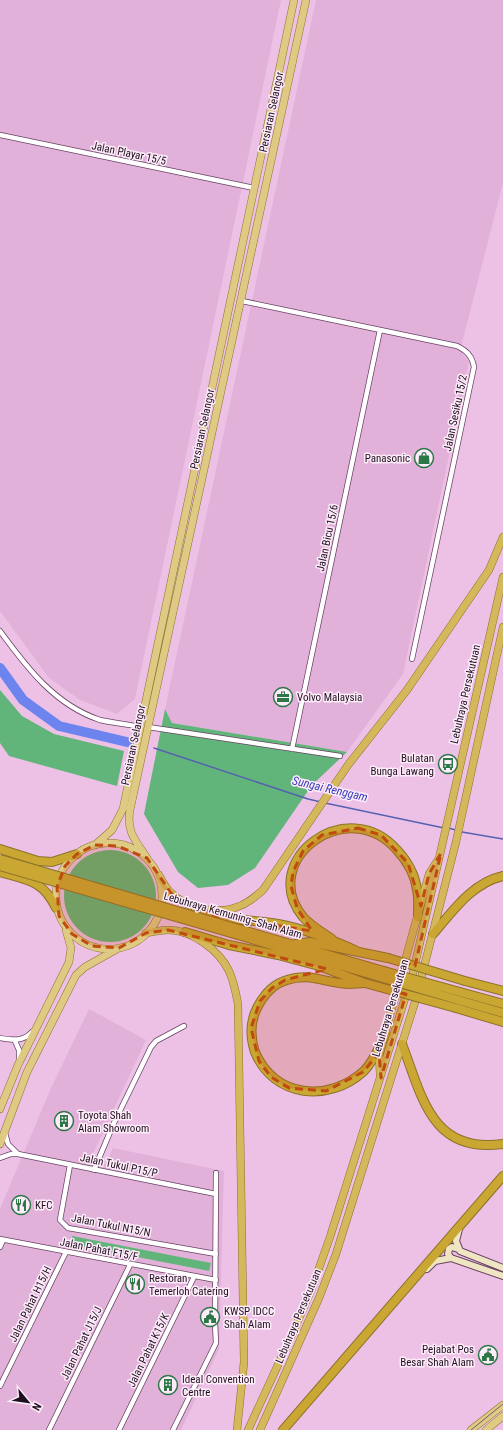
<svg xmlns="http://www.w3.org/2000/svg" width="503" height="1430" font-family="'Roboto Condensed',sans-serif">
<rect width="100%" height="100%" fill="#edc1e6"/>
<path fill="#e2b1d9" d="M 0,0 L 281,0 L 135,699 L 117,714 L 80,700 L 49,678 L 0,611 Z
M 316,0 L 503,0 L 503,183 L 460,351 L 469,361 L 403,674 L 347,752 L 172,723 L 165,709 Z
M 89,1009 L 146,1040 L 92,1156 L 85,1160 L 106,1164 L 113,1148 L 224,1171 L 219,1349 L 181,1430 L 0,1430 L 0,1209 L 51,1088 Z"/>
<path fill="#61b47a" d="M 0,690 L 22,716 L 54,734 L 124,751 L 117,786 L 9,756 L 0,743 Z
M 165,709 L 172,723 L 347,752 L 312,785 L 255,868 L 228,885 L 198,888 L 178,872 L 144,814 Z
M64 896a46 46 0 1 1 92 0a46 46 0 1 1-92 0Z
M 72,1236 L 211,1263 L 209,1271 L 71,1244 Z"/>
<g fill="none" stroke-linecap="round" stroke-linejoin="round">
<path stroke="#5661b0" stroke-width="1.5" d="M 154,748 L 308,799 L 321,802
M 325,803 L 444,828
M 448,828 L 456,830
M 462,832 L 503,839"/>
<path stroke="#6d84ef" stroke-width="10" d="M 0,668 L 23,700 L 59,726 L 127,742"/>
<g stroke="#684363" stroke-width="6">
<path id="minor" d="M 0,135 L 254,188
M 242,301 L 457,346 C 467,351 472,356 474,367 L 412,659
M 0,631 C 27,668 55,705 100,720 C 113,723 127,724 140,727
M 148,727 L 340,756
M 292,749 L 380,330
M 0,1038 C 12,1040 23,1042 32,1032
M 15,1041 L 19,1050 L 19,1061
M 5,1133 L 8,1144 L 18,1154
M 0,1158 L 11,1154 L 18,1154 L 216,1194
M 70,1165 L 60,1220 L 68,1228 L 216,1254
M 94,1170 L 113,1125 L 151,1047 L 156,1041 L 184,1026
M 0,1239 L 216,1280
M 0,1247 L 3,1240
M 0,1386 L 66,1252
M 49,1430 L 130,1265
M 119,1430 L 194,1277
M 173,1430 L 216,1343 L 215,1323 L 216,1173"/>
</g>
<g stroke="#684363" stroke-width="8">
<path id="secondary" d="M 459,1229 L 456,1241 L 460,1251 L 503,1268
M 451,1258 L 448,1254 L 449,1249 L 452,1247 L 458,1249
M 427,1269 L 435,1261 L 451,1258 L 503,1276"/>
</g>
<g stroke="#8e722b" stroke-width="8">
<path id="primary" d="M56 896a53 53 0 1 1 106 0a53 53 0 1 1-106 0Z
M 95,845 L 112,830 L 123,809 L 294,0
M 147,858 C 136,841 126,832 130,810 L 306,0
M 0,1109 L 18,1065 L 69,962 L 71,948 L 66,930
M 0,1144 L 27,1072 L 76,975 L 85,967 L 117,949
M 471,1430 L 503,1405
M 486,1430 L 503,1416"/>
</g>
<g stroke="#8e722b" stroke-width="8">
<path id="trunk" d="M 159,875 C 162,881 166,888 171,893 C 188,909 216,915 237,907 C 247,904 255,897 263,890 L 348,765 L 407,690 L 489,570 L 503,537
M 146,933 C 153,932 161,930 168,930 C 192,930 219,950 229,971 C 234,982 236,993 238,1004 L 244,1362 L 237,1430
M 380,1074 L 379,1055 L 429,874 L 438,860
M 248,1430 L 294,1330 L 312,1288 L 330,1237 L 413,973 L 503,577
M 260,1430 L 319,1298 L 336,1254 L 415,1002 L 456,842 L 503,627"/>
</g>
<g stroke="#8e722b" stroke-width="10">
<path id="motorway" d="M 0,849 L 38,861 L 52,862 L 77,854
M 0,872 C 27,880 43,880 56,908
M 205,911 C 229,922 253,919 278,924 C 306,929 333,940 359,952
M 239,929 L 384,971
M 185,932 L 229,945 L 278,955 L 319,966 L 362,982
M 433,934 C 453,911 472,883 503,876
M 238,935 L 383,978
M 332,939 C 322,932 311,926 303,917 C 257,860 348,793 397,850 C 408,862 415,874 417,890 C 419,899 418,908 418,917
M 295,944 L 310,942 L 388,958
M 465,981 L 503,991
M 365,983 C 360,983 354,984 350,984 C 326,984 311,972 287,980 C 273,984 263,996 257,1008 C 250,1022 250,1037 255,1052 C 274,1098 329,1103 364,1071 C 374,1061 379,1047 385,1035
M 460,992 L 503,1004
M 458,1000 L 503,1013
M 456,1008 L 503,1022
M 402,1044 C 422,1096 431,1154 503,1144
M 283,1430 L 503,1176"/>
</g>
<use href="#minor" stroke="#fff" stroke-width="4.5"/>
<use href="#secondary" stroke="#efe5c2" stroke-width="6"/>
<use href="#primary" stroke="#dfca84" stroke-width="7"/>
<use href="#trunk" stroke="#d4b85b" stroke-width="7"/>
<use href="#motorway" stroke="#c9a732" stroke-width="8"/>
<path stroke="#73596f" stroke-width="1" d="M 471,1430 L 503,1404"/>
<g stroke="#8e722b" stroke-width="10" stroke-linecap="butt">
<path id="motorway-bridge" d="M 0,859 L 239,929
M 0,866 L 238,935
M 388,958 L 465,981
M 384,971 L 460,992
M 383,978 L 458,1000
M 365,983 L 456,1008"/>
</g>
<use href="#motorway-bridge" stroke="#c9a732" stroke-width="8"/>
</g>
<path fill="#c04a0f" fill-opacity="0.2" stroke="#c04a0f" stroke-width="3" stroke-dasharray="8 5" stroke-linejoin="round" d="M 358,828 L 381,835 L 408,863 L 421,906 L 429,874 L 441,853 L 415,966 L 405,963 L 397,992 L 406,994 L 381,1078 L 379,1053 L 363,1072 L 326,1091 L 289,1088 L 271,1077 L 259,1061 L 251,1028 L 260,1001 L 272,988 L 285,980 L 327,969 L 168,930 L 146,933 L 119,948 L 92,946 L 72,934 L 59,916 L 57,887 L 65,866 L 77,854 L 95,845 L 117,846 L 147,858 L 171,893 L 187,903 L 216,916 L 312,931 L 297,908 L 291,886 L 293,872 L 303,851 L 322,835 Z"/>
<defs>
<g id="shop-ring" transform="scale(1)"><circle r="9.5" fill="#feecfb" stroke="#2b7846" stroke-width="1.5"/><path d="M-5-2.5h2.3a2.7 3.5 0 0 1 5.4 0H5L5.5 6h-11ZM-1.5-2.5h3a1.5 2.3 0 0 0-3 0Z" fill="#2b7846"/></g>
<g id="office-ring" transform="scale(1)"><circle r="9.5" fill="#feecfb" stroke="#2b7846" stroke-width="1.5"/><path d="M-6-3h4V-5.5h4V-3h4V5H-6ZM-1-4.5V-3h2v-1.5ZM-6 0V1H6V0Z" fill="#2b7846"/></g>
<g id="bus-ring" transform="scale(1)"><circle r="9.5" fill="#feecfb" stroke="#2b7846" stroke-width="1.5"/><path d="M-5-6H5V4H4V6H2V4H-2V6H-4V4H-5ZM-3.5-4V0h7V-4ZM-3.5 1.2v1.5H-2V1.2ZM2 1.2v1.5H3.5V1.2Z" fill="#2b7846"/></g>
<g id="building-ring" transform="scale(1)"><circle r="9.5" fill="#feecfb" stroke="#2b7846" stroke-width="1.5"/><path d="M-4-6H4V6H1V3H-1V6H-4ZM-2.5-4.3h1.7v1.8h-1.7ZM.8-4.3h1.7v1.8H.8ZM-2.5-1h1.7V.8h-1.7ZM.8-1h1.7V.8H.8Z" fill="#2b7846"/></g>
<g id="restaurant-ring" transform="scale(1)"><circle r="9.5" fill="#feecfb" stroke="#2b7846" stroke-width="1.5"/><path d="M-5-6h1v4h1v-4h1v4h1v-4h1v5L-1.5 .5V6h-2V.5L-5-1ZM5-6V6H3V1.5H1.5Q1.5-4 5-6Z" fill="#2b7846"/></g>
<g id="civic-ring" transform="scale(1)"><circle r="9.5" fill="#feecfb" stroke="#2b7846" stroke-width="1.5"/><path d="M-.6-6.5H3V-4.5H.6V-3L4-1V1h2V6H-6V1h2V-1L-.6-3ZM-1.2 2.5V6h2.4V2.5Z" fill="#2b7846"/></g>
</defs>
<g fill-rule="evenodd">
<use href="#shop-ring" x="424" y="458"/>
<use href="#office-ring" x="283" y="697"/>
<use href="#bus-ring" x="448" y="764"/>
<use href="#building-ring" x="64" y="1121"/>
<use href="#restaurant-ring" x="21" y="1205"/>
<use href="#restaurant-ring" x="135" y="1284"/>
<use href="#civic-ring" x="210" y="1317"/>
<use href="#civic-ring" x="488" y="1355"/>
<use href="#building-ring" x="168" y="1385"/>
</g>
<g text-anchor="middle" stroke-width="3" stroke-linejoin="round" paint-order="stroke">
<g font-size="11" fill="#1f101d" stroke="#feecfb">
<text transform="translate(271 112) rotate(-78)" y="4">Persiaran Selangor</text>
<text transform="translate(129 153) rotate(12)" y="4">Jalan Playar 15/5</text>
<text transform="translate(455 413) rotate(-78)" y="4">Jalan Sesiku 15/2</text>
<text transform="translate(202 429) rotate(-78)" y="4">Persiaran Selangor</text>
<text transform="translate(327 538) rotate(-78)" y="4">Jalan Bicu 15/6</text>
<text transform="translate(465 694) rotate(-77)" y="4">Lebuhraya Persekutuan</text>
<text transform="translate(133 745) rotate(-78)" y="4">Persiaran Selangor</text>
<text transform="translate(233 915) rotate(16)" y="4">Lebuhraya Kemuning–Shah Alam</text>
<text transform="translate(390 1008) rotate(-73)" y="4">Lebuhraya Persekutuan</text>
<text transform="translate(119 1165) rotate(12)" y="4">Jalan Tukul P15/P</text>
<text transform="translate(111 1225) rotate(11)" y="4">Jalan Tukul N15/N</text>
<text transform="translate(99 1249) rotate(11)" y="4">Jalan Pahat F15/F</text>
<text transform="translate(30 1304) rotate(-64)" y="4">Jalan Pahat H15/H</text>
<text transform="translate(298 1316) rotate(-67)" y="4">Lebuhraya Persekutuan</text>
<text transform="translate(81 1343) rotate(-64)" y="4">Jalan Pahat J15/J</text>
<text transform="translate(148 1350) rotate(-64)" y="4">Jalan Pahat K15/K</text>
</g>
<g font-size="11" fill="#1f101d" stroke="#feecfb" text-anchor="start">
<text x="410" y="462" text-anchor="end">Panasonic</text>
<text x="297" y="701">Volvo Malaysia</text>
<text x="434" y="762" text-anchor="end">Bulatan<tspan x="434" dy="13">Bunga Lawang</tspan></text>
<text x="78" y="1119">Toyota Shah<tspan x="78" dy="13">Alam Showroom</tspan></text>
<text x="35" y="1209">KFC</text>
<text x="149" y="1282">Restoran<tspan x="149" dy="13">Temerloh Catering</tspan></text>
<text x="224" y="1315">KWSP IDCC<tspan x="224" dy="13">Shah Alam</tspan></text>
<text x="474" y="1353" text-anchor="end">Pejabat Pos<tspan x="474" dy="13">Besar Shah Alam</tspan></text>
<text x="182" y="1383">Ideal Convention<tspan x="182" dy="13">Centre</tspan></text>
</g>
<g font-size="12" font-style="italic" fill="#343eb9" stroke="#feecfb">
<text transform="translate(330 789) rotate(13)" y="4">Sungai Renggam</text>
</g>
</g>
<g transform="translate(28 1402) rotate(119)" stroke="#feecfb" stroke-width="3" paint-order="stroke">
<path d="M0-3L7 15L0 10L-7 15Z" fill="#1f101d"/>
<text y="-6" font-size="11" font-weight="bold" text-anchor="middle" fill="#1f101d">N</text>
</g>
</svg>
